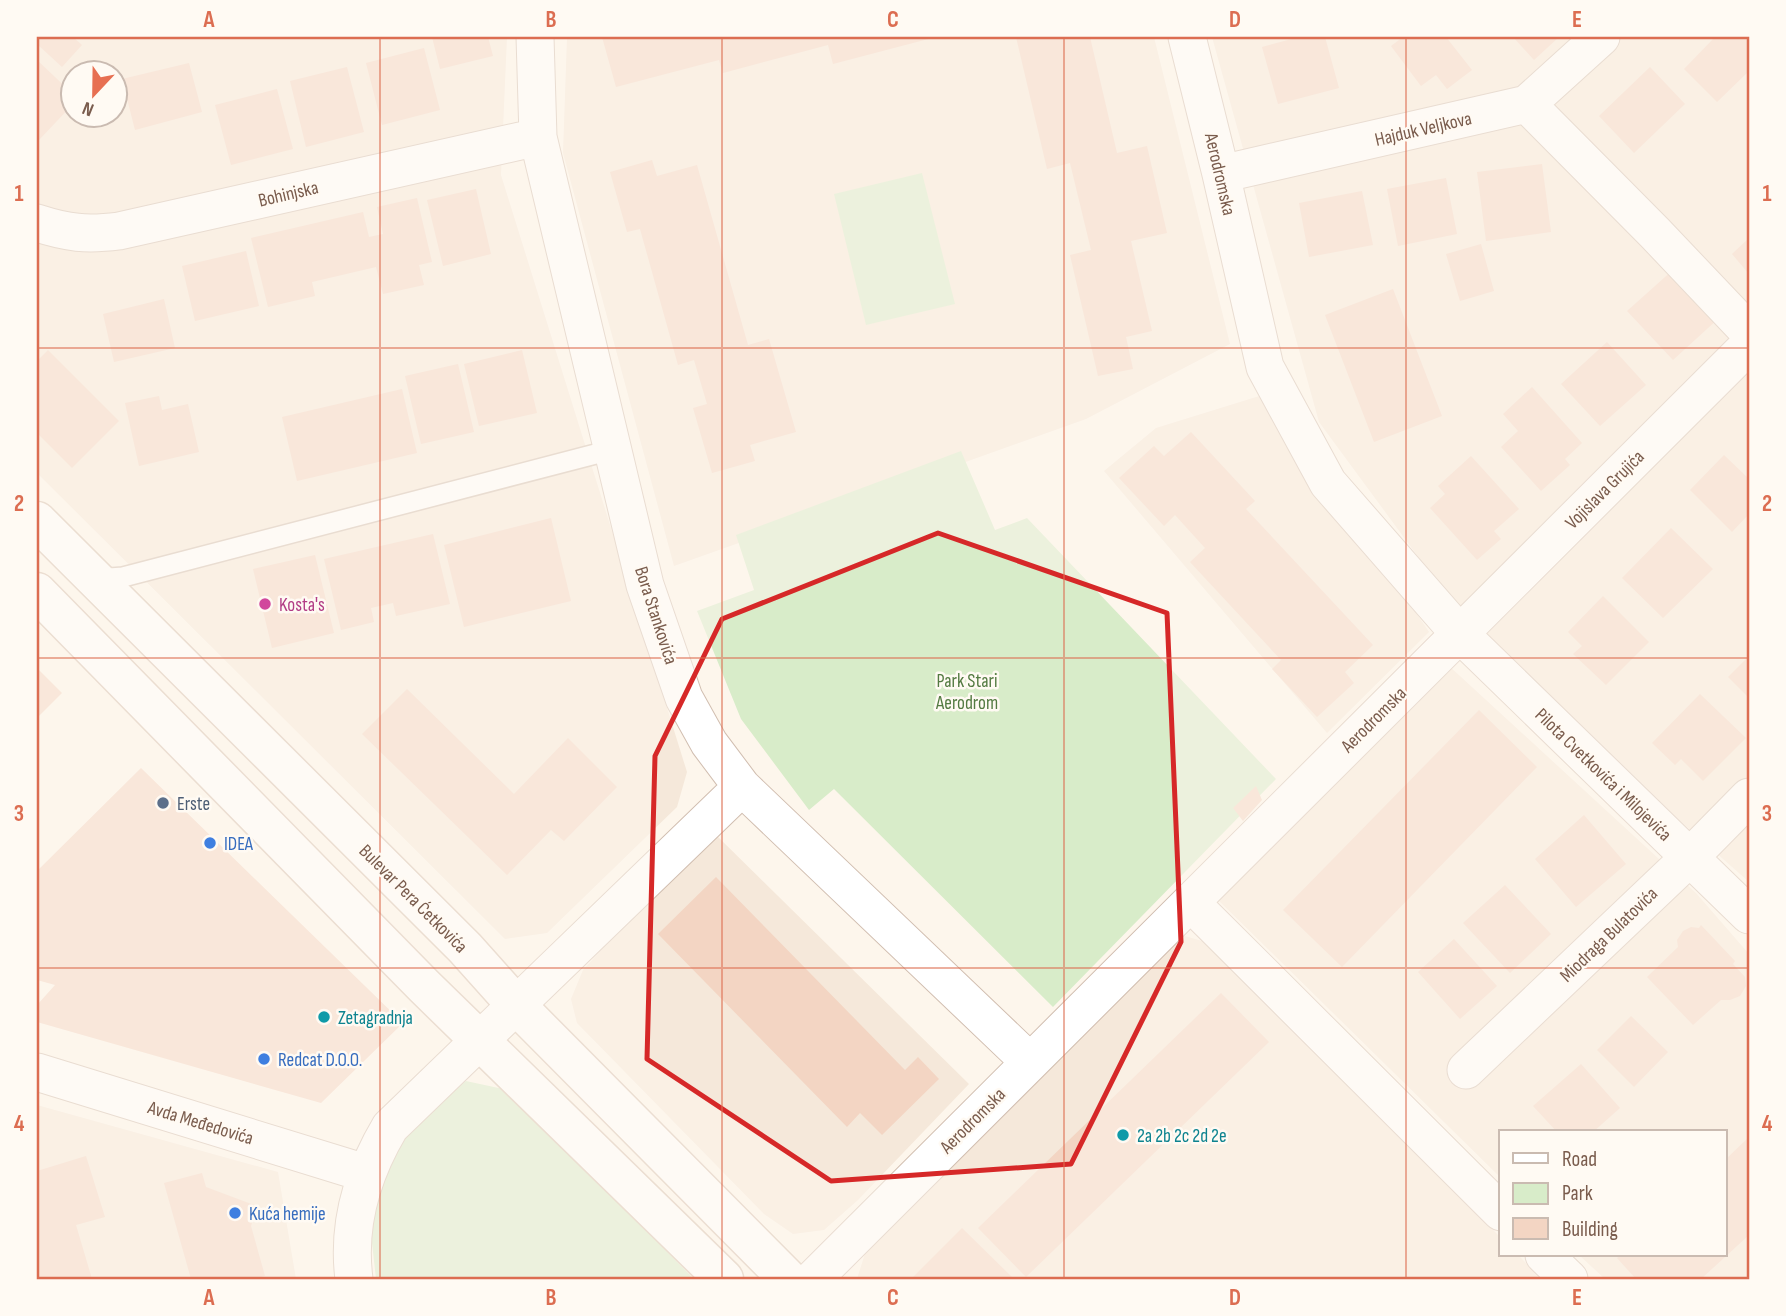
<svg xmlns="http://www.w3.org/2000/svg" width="1786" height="1316" font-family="'Sofia Sans Condensed',sans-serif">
<rect width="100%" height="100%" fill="#fdf6ec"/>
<path fill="#f5e8da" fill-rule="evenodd" d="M 37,37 L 507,37 L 501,175 L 687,772 L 677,807 L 547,933 L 505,939 L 37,473 ZM 74,74 L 116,74 L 116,116 L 74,116 Z
M 567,37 L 1154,37 L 1230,344 L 1086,419 L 674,566 L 563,153 Z
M 1212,37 L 1749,37 L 1749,882 L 1486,649 L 1319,422 Z
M 1269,393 L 1429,632 L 1327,733 L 1104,471 L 1156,428 Z
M 1448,665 L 1696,893 L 1749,954 L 1749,1279 L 1605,1279 L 1579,1255 L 1725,1255 L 1725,1132 L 1501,1132 L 1501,1178 L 1219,901 Z
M 711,830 L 969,1084 L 858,1200 L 824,1230 L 793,1234 L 764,1214 L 577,1023 L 571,999 L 583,970 Z
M 1178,934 L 1209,943 L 1501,1238 L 1501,1255 L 1518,1255 L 1542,1279 L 857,1279 L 868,1244 Z
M 37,1105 L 278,1172 L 296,1279 L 37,1279 Z"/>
<path fill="#d8ecc9" d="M 922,173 L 955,304 L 866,325 L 834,194 Z
M 961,451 L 995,530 L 1027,518 L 1276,779 L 1053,1007 L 834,789 L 809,810 L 741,719 L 697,611 L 754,590 L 736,535 Z
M 466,1081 L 508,1090 L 694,1279 L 376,1279 L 370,1225 L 381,1174 L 419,1118 Z"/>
<path fill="#f3d5c3" d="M 37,37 L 73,37 L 82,45 L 62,67 L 37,44 Z
M 432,37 L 488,37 L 493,56 L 440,69 Z
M 602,37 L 932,37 L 932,38 L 833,64 L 828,45 L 723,73 L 719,60 L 616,87 Z
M 1016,37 L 1090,37 L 1117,153 L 1147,146 L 1167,233 L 1131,241 L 1152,331 L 1126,337 L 1133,369 L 1098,376 L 1070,255 L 1091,250 L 1070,163 L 1047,169 Z
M 1299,37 L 1325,37 L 1339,88 L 1278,104 L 1262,47 Z
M 1403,37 L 1446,37 L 1472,70 L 1447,89 L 1436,75 L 1421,86 L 1391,46 Z
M 1513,37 L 1559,37 L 1534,60 Z
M 1715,37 L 1744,37 L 1749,42 L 1749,71 L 1717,102 L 1684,69 Z
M 424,48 L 440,110 L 382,125 L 366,63 Z
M 37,60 L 74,95 L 74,103 L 39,140 L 37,138 Z
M 189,63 L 202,112 L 135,130 L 122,79 Z
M 347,67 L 364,132 L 306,147 L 290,81 Z
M 1650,67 L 1685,104 L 1634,153 L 1599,116 Z
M 277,89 L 293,149 L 231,165 L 215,105 Z
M 652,160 L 657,176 L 697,165 L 748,345 L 769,339 L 796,432 L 750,445 L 755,461 L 712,473 L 693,408 L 707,404 L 694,360 L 678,365 L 640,229 L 627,232 L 610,172 Z
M 1542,164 L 1551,232 L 1486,241 L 1477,172 Z
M 1446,178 L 1457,234 L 1398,246 L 1387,189 Z
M 476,189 L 491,254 L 443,266 L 427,200 Z
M 1362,191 L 1373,245 L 1309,257 L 1299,203 Z
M 417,198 L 432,262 L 419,265 L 424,285 L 383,294 L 376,267 L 312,282 L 315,296 L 268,307 L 251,238 L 363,212 L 369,237 L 383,234 L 377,207 Z
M 1749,238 L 1749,274 L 1732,254 Z
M 1481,244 L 1494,291 L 1460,301 L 1446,254 Z
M 246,251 L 259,306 L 195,321 L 182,266 Z
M 1674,269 L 1719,318 L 1673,360 L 1627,311 Z
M 1393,289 L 1442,416 L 1374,442 L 1325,315 Z
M 164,299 L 175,348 L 114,362 L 103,314 Z
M 1607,342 L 1646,385 L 1600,426 L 1561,384 Z
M 48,350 L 119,421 L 72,468 L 37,433 L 37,361 Z
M 522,350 L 537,413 L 479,426 L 464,364 Z
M 458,364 L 474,432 L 421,444 L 405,376 Z
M 1532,387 L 1582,443 L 1565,459 L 1570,465 L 1541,491 L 1501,447 L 1518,431 L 1503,414 Z
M 402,389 L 417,453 L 297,481 L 282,417 Z
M 159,396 L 162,410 L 188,404 L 199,452 L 139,466 L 125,403 Z
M 1191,432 L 1255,501 L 1246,509 L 1373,645 L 1345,672 L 1354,683 L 1317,717 L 1272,669 L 1281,660 L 1190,562 L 1205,548 L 1175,515 L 1164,526 L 1119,478 L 1154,446 L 1164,456 Z
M 1724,455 L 1749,479 L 1749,514 L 1732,532 L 1690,490 Z
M 1471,456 L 1519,509 L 1494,531 L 1501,539 L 1477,560 L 1430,508 L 1445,494 L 1438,486 Z
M 551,518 L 571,601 L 464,627 L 444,545 Z
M 1671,528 L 1713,569 L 1663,618 L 1622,578 Z
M 433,534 L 450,604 L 396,616 L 393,603 L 371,608 L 374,622 L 341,630 L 324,559 Z
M 315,555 L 334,633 L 272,648 L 253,569 Z
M 1603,596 L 1649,642 L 1606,685 L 1573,654 L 1582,646 L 1568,632 Z
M 1749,656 L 1749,698 L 1728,677 Z
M 37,668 L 62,693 L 37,718 Z
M 407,689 L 514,794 L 568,738 L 617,787 L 564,841 L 551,830 L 507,875 L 362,734 Z
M 1700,694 L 1746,738 L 1703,781 L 1681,759 L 1675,765 L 1652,743 Z
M 1479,710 L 1537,767 L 1342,967 L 1283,910 Z
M 141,768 L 403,1023 L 321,1103 L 37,1022 L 37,1005 L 55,985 L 37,980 L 37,871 Z
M 1256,786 L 1262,800 L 1243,821 L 1233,808 Z
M 1584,815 L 1626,864 L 1576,907 L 1535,859 Z
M 716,877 L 905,1070 L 918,1057 L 939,1079 L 882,1135 L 860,1113 L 847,1127 L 658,934 Z
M 1505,885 L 1551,934 L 1510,973 L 1463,923 Z
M 1701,925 L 1735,961 L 1733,964 L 1745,977 L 1746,986 L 1740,996 L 1730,1000 L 1721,1000 L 1693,1025 L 1647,977 L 1678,947 L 1677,940 L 1683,931 L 1691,927 L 1699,928 Z
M 1454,939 L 1497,986 L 1460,1019 L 1418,972 Z
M 1221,993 L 1269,1042 L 1026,1277 L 978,1228 Z
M 1631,1016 L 1668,1052 L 1634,1087 L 1597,1050 Z
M 1581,1064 L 1620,1108 L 1593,1132 L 1557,1132 L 1533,1106 Z
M 1749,1137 L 1749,1235 L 1701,1279 L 1636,1279 L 1617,1258 L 1621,1255 L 1725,1255 L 1725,1160 Z
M 86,1156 L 105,1217 L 76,1225 L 92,1279 L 37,1279 L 37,1171 Z
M 202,1173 L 206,1187 L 257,1206 L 251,1226 L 265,1276 L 252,1279 L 191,1279 L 164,1183 Z
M 962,1228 L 1014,1279 L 911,1279 Z"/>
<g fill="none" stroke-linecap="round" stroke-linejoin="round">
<g stroke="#d1beb0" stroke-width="22">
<path id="service" d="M 96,579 L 123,577 L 611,450"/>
</g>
<g stroke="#d1beb0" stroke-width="39">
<path id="minor" d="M 535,37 L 538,137 L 645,585 L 684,698 L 709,743 L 742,787 L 1030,1062
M 1187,37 L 1221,174 L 1265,367 L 1328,483 L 1459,633 L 1749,915
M 1527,104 L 1655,233 L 1749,332
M 1221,174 L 1527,104 L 1601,37
M 37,223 C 68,233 86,235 119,231 L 538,137
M 1191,903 L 1501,1212
M 1466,1070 L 1690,857 L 1749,797
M 37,1072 L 365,1173
M 1544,1255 L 1569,1279
M 354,1279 C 347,1225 362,1174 390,1127 L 742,787
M 813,1279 L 1749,345"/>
</g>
<g stroke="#d6c0b0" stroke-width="41">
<path id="secondary" d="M 37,521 L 465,948 L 516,1005 L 788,1279
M 37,592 L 424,986 L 724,1279"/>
</g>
<use href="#service" stroke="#fff" stroke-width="19"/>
<use href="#minor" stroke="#fff" stroke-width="37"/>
<use href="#secondary" stroke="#fff" stroke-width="38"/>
</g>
<path d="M0 0H1786V1316H0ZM 938,533 L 1167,613 L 1181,942 L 1071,1164 L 831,1181 L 647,1059 L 655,756 L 722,619 Z" fill="#fdf6ec" fill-opacity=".55" fill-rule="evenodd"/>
<path fill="none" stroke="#d62828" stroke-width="5" stroke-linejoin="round" d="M 938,533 L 1167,613 L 1181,942 L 1071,1164 L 831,1181 L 647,1059 L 655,756 L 722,619 Z"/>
<path fill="none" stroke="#dc6d51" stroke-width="2" stroke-opacity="0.55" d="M 380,37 L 380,1279M 722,37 L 722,1279M 1064,37 L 1064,1279M 1406,37 L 1406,1279M 37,348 L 1749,348M 37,658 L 1749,658M 37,968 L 1749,968"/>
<circle fill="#d1479c" stroke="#fffaf3" stroke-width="2.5" cx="265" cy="604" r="7"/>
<circle fill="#5c6f8a" stroke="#fffaf3" stroke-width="2.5" cx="163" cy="803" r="7"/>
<g fill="#3f7fe0" stroke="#fffaf3" stroke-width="2.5">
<circle cx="210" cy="843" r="7"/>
<circle cx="264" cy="1059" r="7"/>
<circle cx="235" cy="1213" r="7"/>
</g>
<g fill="#0f9aa8" stroke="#fffaf3" stroke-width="2.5">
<circle cx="324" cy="1017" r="7"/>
<circle cx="1123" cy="1135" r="7"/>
</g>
<g text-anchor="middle" stroke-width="5" stroke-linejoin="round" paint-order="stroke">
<g font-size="19" fill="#7a5c4d" stroke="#fffaf3">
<text transform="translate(1423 128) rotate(-13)" y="7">Hajduk Veljkova</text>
<text transform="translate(1221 174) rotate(77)" y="7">Aerodromska</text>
<text transform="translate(288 193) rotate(-13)" y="7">Bohinjska</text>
<text transform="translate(1604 489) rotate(-45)" y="7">Vojislava Grujića</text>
<text transform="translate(657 615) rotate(72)" y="7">Bora Stankovića</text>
<text transform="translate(1373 719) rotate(-45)" y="7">Aerodromska</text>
<text transform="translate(1604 774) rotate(44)" y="7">Pilota Cvetkovića i Milojevića</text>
<text transform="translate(414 898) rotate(45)" y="7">Bulevar Pera Ćetkovića</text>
<text transform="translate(1608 934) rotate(-44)" y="7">Miodraga Bulatovića</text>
<text transform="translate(972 1120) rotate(-45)" y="7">Aerodromska</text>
<text transform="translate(201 1122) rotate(17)" y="7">Avda Međedovića</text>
</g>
<g font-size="19" fill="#b23c85" stroke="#fffaf3" text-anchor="start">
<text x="279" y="611">Kosta's</text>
</g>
<g font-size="19" fill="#537a41" stroke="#fffaf3">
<text x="967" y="687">Park Stari<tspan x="967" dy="22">Aerodrom</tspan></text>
</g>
<g font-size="19" fill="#4e5e75" stroke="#fffaf3" text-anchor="start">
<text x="177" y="810">Erste</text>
</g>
<g font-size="19" fill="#366cbe" stroke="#fffaf3" text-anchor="start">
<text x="224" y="850">IDEA</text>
<text x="278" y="1066">Redcat D.O.O.</text>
<text x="249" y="1220">Kuća hemije</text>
</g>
<g font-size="19" fill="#0d838f" stroke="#fffaf3" text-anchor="start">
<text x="338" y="1024">Zetagradnja</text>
<text x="1137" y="1142">2a 2b 2c 2d 2e</text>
</g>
</g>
<rect width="1786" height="1316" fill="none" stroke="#fffaf3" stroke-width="77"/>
<rect x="1499" y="1130" width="228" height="126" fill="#fffaf3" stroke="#cabbb1" stroke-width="2"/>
<rect x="1513" y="1153" width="35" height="10" fill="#ffffff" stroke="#cabbb1" stroke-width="2"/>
<text x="1562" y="1166" font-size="21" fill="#7a5c4d">Road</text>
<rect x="1513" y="1183" width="35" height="21" fill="#d8ecc9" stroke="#cabbb1" stroke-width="2"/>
<text x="1562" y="1200" font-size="21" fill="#7a5c4d">Park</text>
<rect x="1513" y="1218" width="35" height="21" fill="#f3d5c3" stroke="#cabbb1" stroke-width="2"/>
<text x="1562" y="1236" font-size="21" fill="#7a5c4d">Building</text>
<g transform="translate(94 94) rotate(202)"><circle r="33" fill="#fffaf3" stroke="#cabbb1" stroke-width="2"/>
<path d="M0-5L12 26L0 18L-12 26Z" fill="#e76f51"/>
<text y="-10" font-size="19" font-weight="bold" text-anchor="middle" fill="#7a5c4d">N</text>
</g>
<rect x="38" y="38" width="1710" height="1240" fill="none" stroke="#dc6d51" stroke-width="2.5"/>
<g font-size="23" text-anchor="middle" font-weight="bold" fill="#dc6d51">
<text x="209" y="27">A</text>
<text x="551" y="27">B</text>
<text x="893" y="27">C</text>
<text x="1235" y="27">D</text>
<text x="1577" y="27">E</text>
<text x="19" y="201">1</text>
<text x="1767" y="201">1</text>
<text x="19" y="511">2</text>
<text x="1767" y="511">2</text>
<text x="19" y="821">3</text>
<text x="1767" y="821">3</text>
<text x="19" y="1131">4</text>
<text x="1767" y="1131">4</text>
<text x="209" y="1305">A</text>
<text x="551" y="1305">B</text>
<text x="893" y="1305">C</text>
<text x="1235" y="1305">D</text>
<text x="1577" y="1305">E</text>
</g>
</svg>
